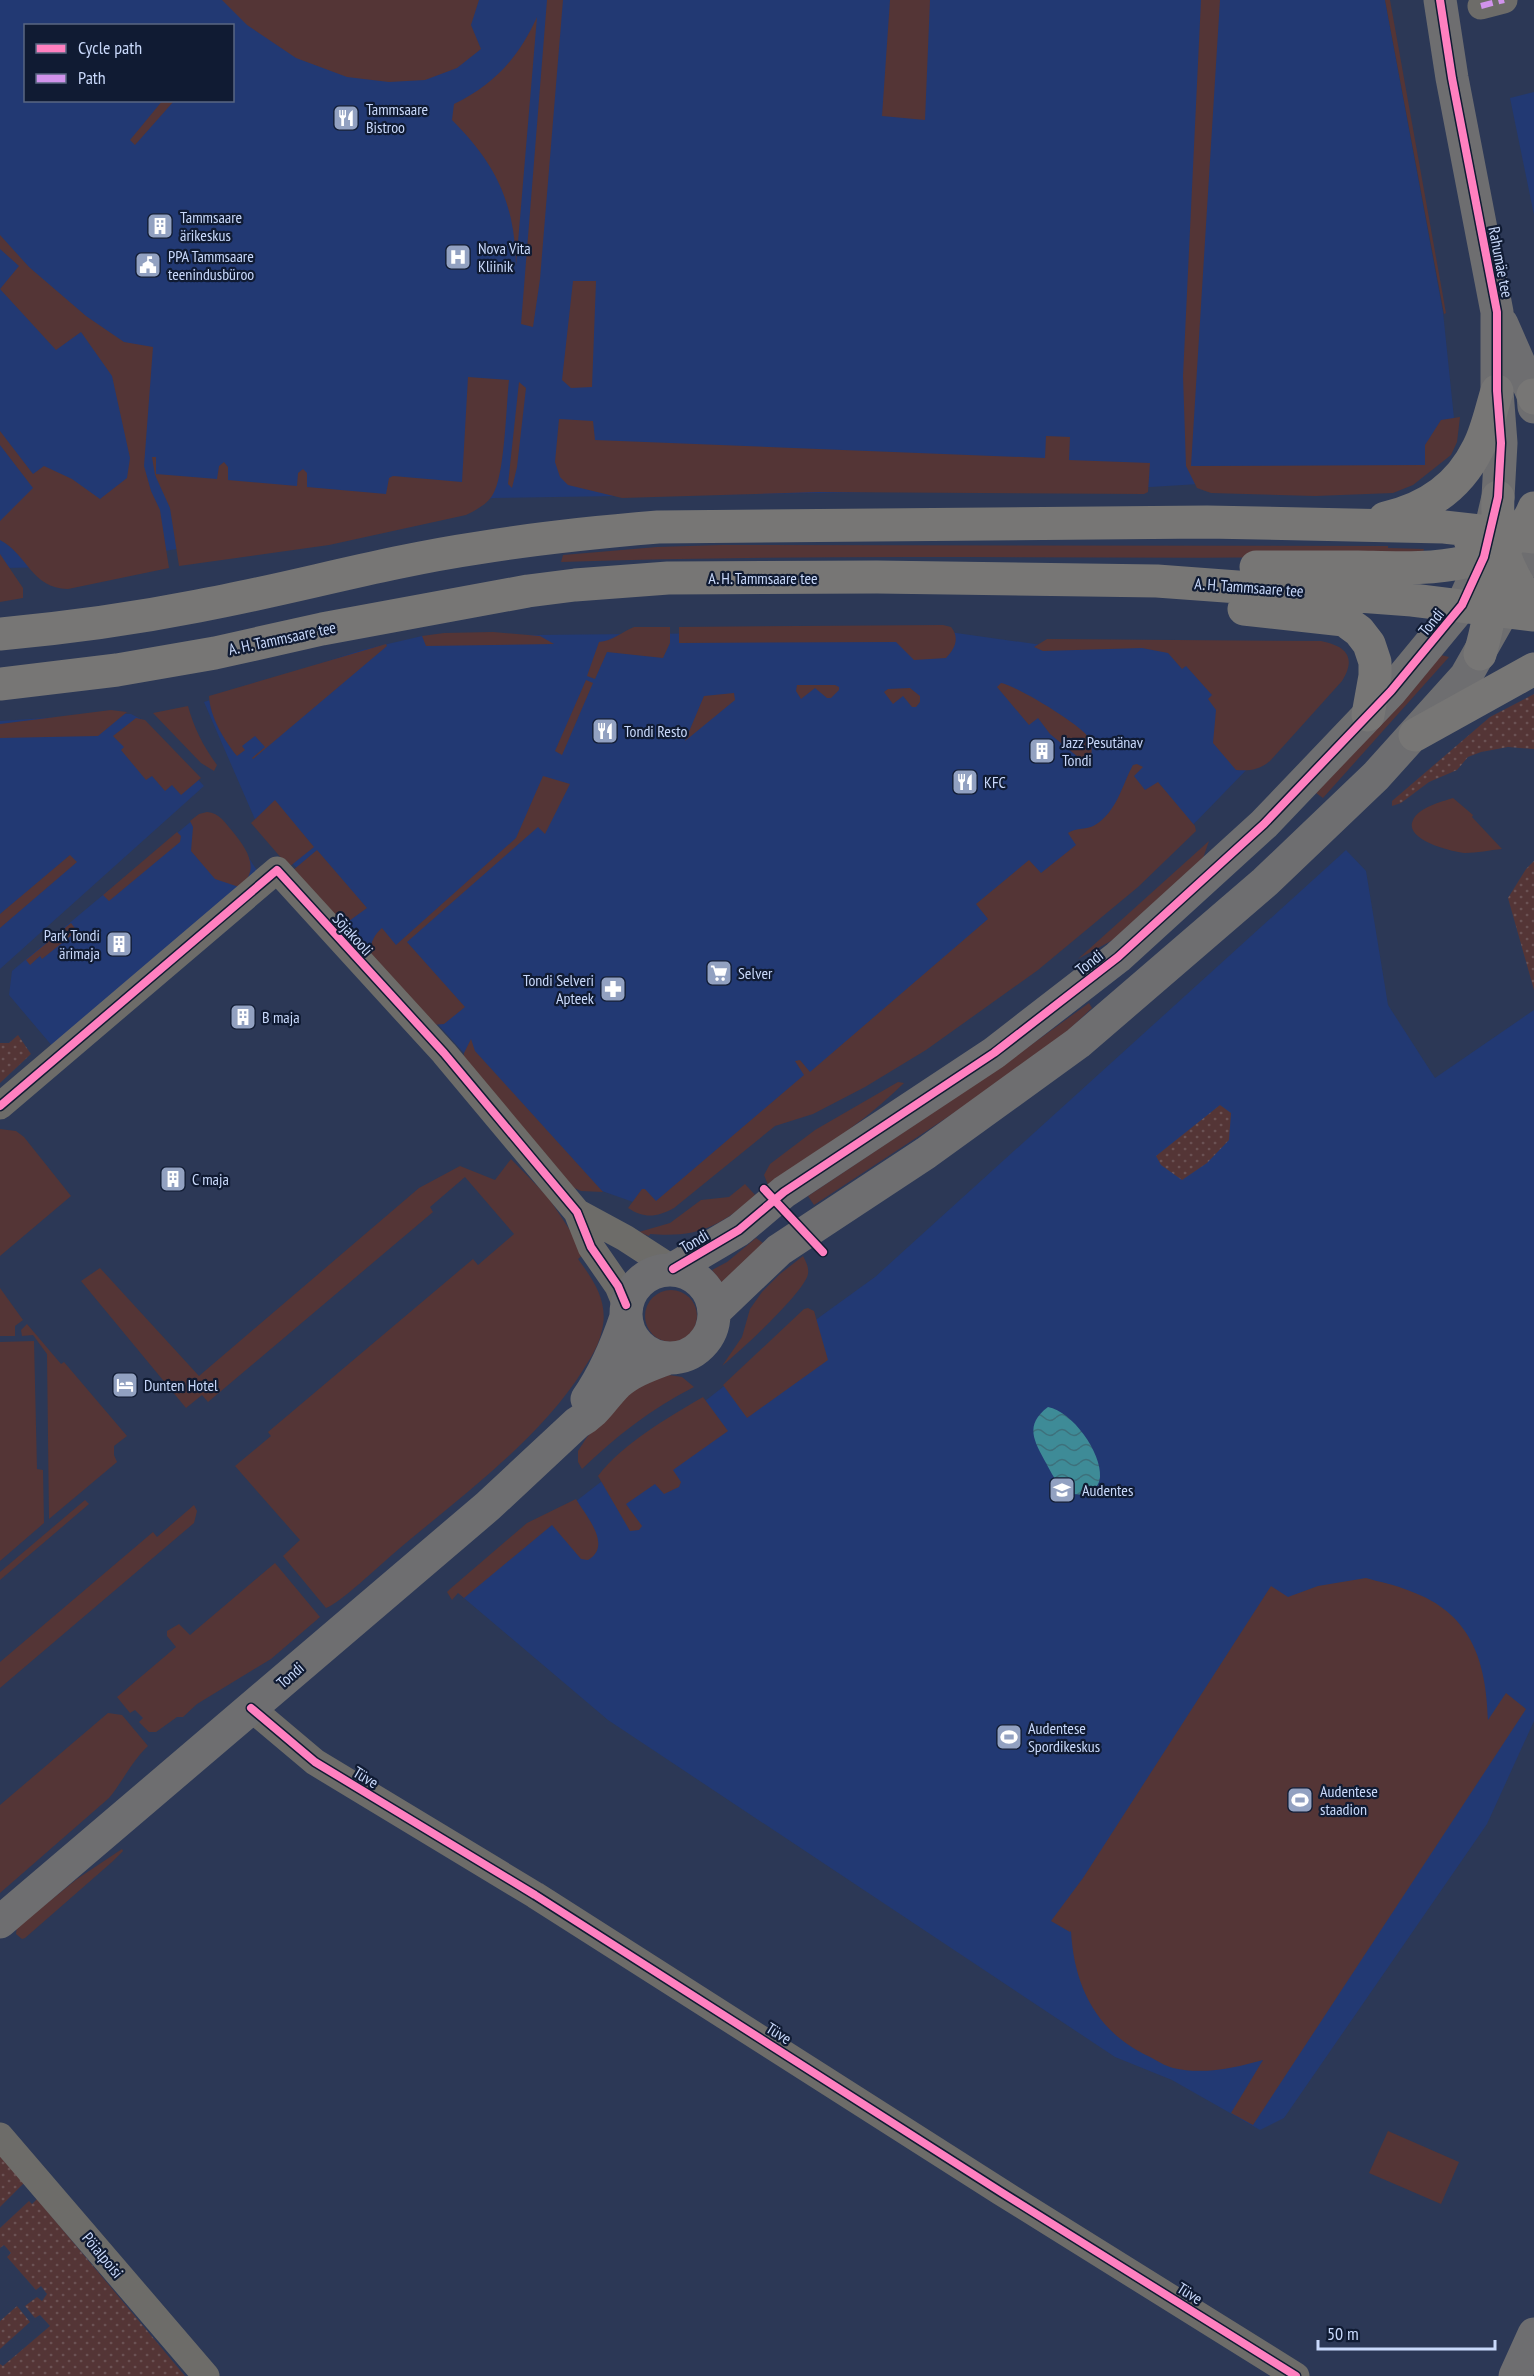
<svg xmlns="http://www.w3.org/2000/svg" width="1534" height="2376" font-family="'PT Sans Narrow',sans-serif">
<defs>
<pattern id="park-dots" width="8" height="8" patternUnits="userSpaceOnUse" patternTransform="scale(1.5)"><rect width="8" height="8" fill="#543536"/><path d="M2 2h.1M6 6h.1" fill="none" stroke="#6b5254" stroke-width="1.8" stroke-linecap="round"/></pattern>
<pattern id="water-waves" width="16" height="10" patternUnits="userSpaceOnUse" patternTransform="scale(1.5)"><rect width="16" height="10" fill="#3e8b97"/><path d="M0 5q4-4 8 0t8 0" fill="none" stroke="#3d717c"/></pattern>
</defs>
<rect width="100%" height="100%" fill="#2c3856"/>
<path fill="#223973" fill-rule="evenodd" d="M 0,0 L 1385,0 L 1443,312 L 1455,428 L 1429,470 L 1134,488 L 493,498 L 65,567 L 0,568 ZM 26,26 L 232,26 L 232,100 L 26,100 Z
M 1534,92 L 1534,215 L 1510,98 Z
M 942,631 L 1042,645 L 1198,646 L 1255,761 L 1186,832 L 656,1210 L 582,1184 L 257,824 L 204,702 L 362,650 L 422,636 Z
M 106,714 L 131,714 L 143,720 L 204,786 L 0,969 L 0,721 Z
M 200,814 L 230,829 L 258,872 L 53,1047 L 9,995 L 12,971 Z
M 1346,850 L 1366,871 L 1388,1005 L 1435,1078 L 1534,1010 L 1534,1721 L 1487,1824 L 1284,2118 L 1260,2130 L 1172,2080 L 1115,2057 L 608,1720 L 458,1593 L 723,1387 L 875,1277 Z"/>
<path fill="#543536" d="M 222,0 L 479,0 L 471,25 L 481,49 L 457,68 L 425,80 L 389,82 L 347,77 L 296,58 L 247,25 Z
M 547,0 L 563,0 L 540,279 L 533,327 L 521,324 Z
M 890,0 L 930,0 L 925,120 L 882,116 Z
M 1201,0 L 1220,0 L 1191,466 L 1425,465 L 1425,445 L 1441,420 L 1460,417 L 1457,442 L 1451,455 L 1413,485 L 1393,493 L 1315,496 L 1211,493 L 1197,488 L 1186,466 L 1183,376 Z
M 1385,0 L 1390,0 L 1446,313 L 1444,314 Z
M 537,17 L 516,266 C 515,203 496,164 452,120 L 454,104 C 494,85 519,57 537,17 Z
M 163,100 L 174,101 L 135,145 L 130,140 Z
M 0,235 L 29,267 L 86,316 L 124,342 L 153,347 L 144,466 L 151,491 L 160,510 L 169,568 L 68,589 C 31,588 28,555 0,540 L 0,521 L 33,488 L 0,445 L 0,431 L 33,474 L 44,466 L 72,479 L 100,499 L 127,478 L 130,458 L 112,376 L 81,332 L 56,350 L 0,289 L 19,266 L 0,249 Z
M 573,281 L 596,281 L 592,387 L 571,388 L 562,380 Z
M 468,377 L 509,380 C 506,406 505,477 492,496 C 486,505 476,510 466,515 L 329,545 L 179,566 L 170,508 L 155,475 L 152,457 L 156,457 L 156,474 L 217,479 L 219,466 L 224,462 L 228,467 L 228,480 L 297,486 L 298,473 L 303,469 L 307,473 L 307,487 L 386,494 L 389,478 L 393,476 L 462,482 Z
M 519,382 L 526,388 L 517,467 L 512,488 L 508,484 Z
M 559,419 L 593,421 L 595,440 L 1045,458 L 1046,436 L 1070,437 L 1069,460 L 1150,463 L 1148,492 L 1144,494 L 819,492 L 622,498 L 568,485 L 560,477 L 555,462 Z
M 722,545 L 1388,546 L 1388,548 L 1424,549 L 1422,556 C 1135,561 848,552 561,562 L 563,555 L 657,547 Z
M 0,554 L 23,588 L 23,598 L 0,602 Z
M 943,625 L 951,627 C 960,638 955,649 946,658 L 914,660 L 896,642 L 679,643 L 679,627 Z
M 634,627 L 670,627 L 670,643 L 663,658 L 607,652 L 595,679 L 587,676 L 599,642 C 612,641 622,632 634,627 Z
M 493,632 L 540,636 L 554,644 L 426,646 L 422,636 L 444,633 Z
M 1047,639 L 1321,641 C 1346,646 1357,657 1342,681 L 1270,761 C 1259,770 1250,771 1236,770 L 1213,743 L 1216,710 L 1208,699 L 1212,695 L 1186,666 L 1182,669 L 1168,653 L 1142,648 L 1043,651 L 1034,647 Z
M 386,644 L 387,646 L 253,759 L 252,758 L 265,747 L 255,736 L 242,746 L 245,750 L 237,756 C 224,740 210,717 209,696 Z
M 1441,655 L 1449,657 L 1323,798 L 1316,793 Z
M 586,680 L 593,683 L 562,755 L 555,751 Z
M 1001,683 C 1017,686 1081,725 1089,738 C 1094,747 1091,757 1089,766 L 1050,734 L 1038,718 L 1029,725 L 997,687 Z
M 797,685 L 835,685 L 839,687 L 839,690 L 831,698 L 827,698 L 815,688 L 801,699 L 796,691 Z
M 910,688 L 920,696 L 920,702 L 916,707 L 912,707 L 903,696 L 893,704 L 884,692 L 888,689 Z
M 734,693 L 735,700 L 685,741 L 704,696 Z
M 188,706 C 194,728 203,746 217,765 L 214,771 L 201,763 L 153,713 Z
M 111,710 L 127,712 L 98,736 L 0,738 L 0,724 Z
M 136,718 L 145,720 L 201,778 L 181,795 L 172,785 L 165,791 L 152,776 L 146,780 L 121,750 L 124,747 L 113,736 Z
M 1137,764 L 1143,767 L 1134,776 L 1145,790 L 1158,782 L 1195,826 L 1196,831 L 1138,887 L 1038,970 L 926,1050 L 865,1087 L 813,1114 L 775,1126 L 674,1208 C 657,1217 645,1219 628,1208 L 642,1189 L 645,1189 L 656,1201 L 804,1075 L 795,1061 L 800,1060 L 810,1072 L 988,919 L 976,904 L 1029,860 L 1041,873 L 1076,845 L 1068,833 C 1076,827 1088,830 1095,825 C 1117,812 1122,785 1133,765 Z
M 543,776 L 570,784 L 545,834 L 538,827 L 407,942 L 465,1007 L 444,1024 L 432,1025 C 421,1013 380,979 375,967 C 367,953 370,938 382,928 L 396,945 L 516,838 Z
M 1453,798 L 1473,815 L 1472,817 L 1502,849 C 1490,850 1477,853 1465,853 C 1453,852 1403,840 1413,820 C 1419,807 1441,802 1453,798 Z
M 275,800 L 314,847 L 289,867 L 251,823 Z
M 207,812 C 220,813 225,823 233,832 C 246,848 262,870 239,887 L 215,879 L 191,851 L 193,827 L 190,821 L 199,814 Z
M 177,832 L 181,836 L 180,842 L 109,901 L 103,895 Z
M 1209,841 L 1201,864 L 1120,936 L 1078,959 Z
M 317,850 L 367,908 L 342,926 L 292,871 Z
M 70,855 L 77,862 L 0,928 L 0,914 Z
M 71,923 L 77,931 L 42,959 L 40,956 L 30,965 L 26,960 Z
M 1089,1003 L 1092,1008 L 1057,1041 L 1007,1078 L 814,1205 L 808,1196 L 995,1071 Z
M 471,1039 L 475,1051 L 603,1192 L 581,1191 L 570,1186 L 463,1063 L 464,1053 Z
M 898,1082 L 904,1083 C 862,1124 816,1153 768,1185 L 764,1175 L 770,1164 L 815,1130 Z
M 0,1129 L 16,1131 L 24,1137 L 71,1196 L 0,1256 Z
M 511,1159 L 548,1197 L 585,1253 L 578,1259 C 595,1282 610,1304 601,1334 C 598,1347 590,1359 583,1370 C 538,1442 457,1499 393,1554 C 379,1566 340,1603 326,1608 L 283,1556 L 300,1540 L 235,1466 L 271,1436 L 268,1432 L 473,1259 L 478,1265 L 514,1234 L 465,1177 L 430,1207 L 433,1212 L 208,1402 L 202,1395 L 186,1408 L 81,1281 L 100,1268 L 199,1376 L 419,1188 L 460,1166 L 495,1180 Z
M 745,1184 L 756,1196 C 719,1226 699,1238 650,1234 L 649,1236 L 639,1232 L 670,1223 L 701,1200 L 729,1197 Z
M 756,1238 L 763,1243 L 723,1284 L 712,1270 L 727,1262 Z
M 803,1256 C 806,1262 809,1267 808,1274 C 804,1293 739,1352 722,1366 L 742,1337 L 750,1309 L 762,1292 L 780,1274 Z
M 0,1288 L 23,1320 L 15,1326 L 15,1336 L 0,1336 Z
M645 1316a26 26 0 1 1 52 0a26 26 0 1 1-52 0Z
M 808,1308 L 814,1311 L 828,1360 L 747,1418 L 723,1385 L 804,1309 Z
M 27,1324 L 61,1364 L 64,1362 L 127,1436 L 114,1446 L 114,1455 L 117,1462 L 49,1519 L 47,1354 L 33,1335 L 22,1336 L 21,1330 Z
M 34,1341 L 37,1469 L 43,1470 L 44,1523 L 0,1561 L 0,1342 Z
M 669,1375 L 682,1377 L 694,1387 C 652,1408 615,1437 582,1469 L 578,1462 L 578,1451 L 587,1437 L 636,1386 Z
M 703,1397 L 728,1431 L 673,1470 L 681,1482 L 679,1487 L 664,1494 L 655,1484 L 626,1504 L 642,1526 L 639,1530 L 630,1531 L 598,1476 C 622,1444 669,1417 703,1397 Z
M 576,1499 C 586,1516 613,1546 588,1560 L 581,1559 L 552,1525 L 464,1598 L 458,1593 L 452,1600 L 447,1592 L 450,1589 L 527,1523 Z
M 85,1500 L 89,1504 L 0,1580 L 0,1572 Z
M 194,1505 L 197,1511 L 194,1523 L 0,1688 L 0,1662 L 153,1532 L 157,1537 Z
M 275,1563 L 320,1617 L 271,1659 L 197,1704 L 183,1717 L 177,1717 L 156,1732 L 149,1732 L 139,1722 L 143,1718 L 135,1710 L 130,1713 L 117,1697 L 176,1647 L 167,1636 L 167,1631 L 179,1624 L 190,1635 Z
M 1366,1578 C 1380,1582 1396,1585 1410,1591 C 1471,1613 1486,1660 1488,1720 L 1506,1693 L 1526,1709 L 1253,2125 L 1231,2113 L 1263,2060 C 1235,2068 1203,2075 1173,2068 C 1165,2066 1156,2060 1148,2056 C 1097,2032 1074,1987 1071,1931 L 1070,1932 L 1051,1921 L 1083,1878 L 1271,1586 L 1288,1597 L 1318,1586 Z
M 108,1713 L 122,1715 L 148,1746 C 132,1761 123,1781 109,1798 L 0,1893 L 0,1805 Z
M 122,1849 L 123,1851 L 112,1862 L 25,1938 L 22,1939 L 16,1934 L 17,1927 L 77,1879 Z
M 1388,2131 L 1459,2162 L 1441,2204 L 1369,2173 Z"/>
<path fill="url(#park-dots)" d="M 1534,694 L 1534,749 L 1508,747 L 1481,752 L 1468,757 L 1457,770 L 1429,782 L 1401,803 L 1392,806 L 1392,801 L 1490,717 Z
M 1534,861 L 1534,990 L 1508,898 L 1526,869 Z
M 18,1035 L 31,1054 L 0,1083 L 0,1043 L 9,1043 Z
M 1220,1105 L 1231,1113 L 1229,1140 L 1207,1163 L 1182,1180 L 1161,1165 L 1156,1156 Z
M 0,2150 L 24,2183 L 0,2207 Z
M 37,2199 L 185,2376 L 0,2376 L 0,2364 L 3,2366 L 50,2326 L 40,2315 L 35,2318 L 25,2306 L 37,2297 L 42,2301 L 47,2294 L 41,2286 L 36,2290 L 7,2257 L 11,2253 L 4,2245 L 0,2248 L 0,2228 L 29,2201 L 32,2204 Z
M 17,2306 L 30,2322 L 0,2349 L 0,2321 Z"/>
<path fill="url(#water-waves)" d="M 1048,1407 C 1072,1411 1102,1453 1100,1477 C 1099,1494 1077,1499 1065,1490 C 1056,1483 1051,1472 1046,1463 C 1034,1441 1024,1425 1048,1407 Z"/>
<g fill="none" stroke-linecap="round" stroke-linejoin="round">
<path stroke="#6d6c69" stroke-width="27" d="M 1481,6 L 1504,0
M 0,1106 L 277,870 L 444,1053 L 577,1212 L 591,1247 L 618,1286 L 626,1305
M 577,1212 L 625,1238 L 673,1269
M 251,1708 L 315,1762 L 535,1895 L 1001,2192 L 1296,2376
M 0,2136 L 206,2376"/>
<path stroke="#6e6e70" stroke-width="33" d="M 1502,324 L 1533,395 L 1534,407
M 673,1269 L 739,1230 L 784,1192 L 994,1053 L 1118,957 L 1264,824 L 1391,691 L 1462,605 L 1484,557 L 1498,497 L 1501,443 L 1497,391 L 1497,312 L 1452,78 L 1440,0
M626 1314a44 44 0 1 1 88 0a44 44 0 1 1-88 0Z
M 715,1311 L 779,1250 L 926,1153 L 1078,1043 L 1265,882 L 1376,776 L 1466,676 L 1504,609 L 1532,536 L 1534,526
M 587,1399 C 605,1373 616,1347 626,1317
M 0,1922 L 488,1506 L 577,1423 C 598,1411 601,1400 617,1384 C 631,1371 650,1365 668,1358
M 1515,2376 L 1534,2334"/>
<path stroke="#777675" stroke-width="33" d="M 1533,395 L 1534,398
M 1498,497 C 1496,539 1506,574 1534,605
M 1385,518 C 1426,509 1459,487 1478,448 C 1487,431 1491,410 1497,391
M 1470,540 C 1503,567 1490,618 1480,654
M 1256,567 C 1290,567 1324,567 1358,567 C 1418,568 1507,576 1534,508
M 1244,609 L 1344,620 L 1359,631 L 1369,644 L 1375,662 L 1375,676 L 1368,715
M 0,634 C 66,628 132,619 198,606 C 291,589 383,562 478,548 C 538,538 598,532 658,527 L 1207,522 L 1444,527 L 1534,537
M 0,684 L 117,670 L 215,653 L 322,629 L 528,591 L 575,585 L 668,578 L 877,577 L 1157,581 L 1412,600 L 1534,615
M 1415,735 L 1534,669"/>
<path stroke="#d193ec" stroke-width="6" stroke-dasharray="12 6" stroke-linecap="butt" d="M 1481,6 L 1504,0"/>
<g stroke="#101b33" stroke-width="11">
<path id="cycleway" d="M 0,1106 L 277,870 L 444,1053 L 577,1212 L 591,1247 L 618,1286 L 626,1305
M 764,1189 L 823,1252
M 673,1269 L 739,1230 L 784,1192 L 994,1053 L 1118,957 L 1264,824 L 1391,691 L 1462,605 L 1484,557 L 1498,497 L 1501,443 L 1497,391 L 1497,312 L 1452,78 L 1440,0
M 251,1708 L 315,1762 L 535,1895 L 1001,2192 L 1296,2376"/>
</g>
<use href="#cycleway" stroke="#ff80c0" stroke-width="8"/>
</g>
<defs>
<g id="restaurant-square" transform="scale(1.35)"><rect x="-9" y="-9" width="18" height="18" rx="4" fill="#92a1c1" stroke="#101b33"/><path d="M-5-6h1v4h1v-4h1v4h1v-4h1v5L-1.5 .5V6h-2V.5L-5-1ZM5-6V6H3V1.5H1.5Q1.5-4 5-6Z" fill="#fff"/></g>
<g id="building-square" transform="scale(1.35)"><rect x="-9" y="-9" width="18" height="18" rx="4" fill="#92a1c1" stroke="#101b33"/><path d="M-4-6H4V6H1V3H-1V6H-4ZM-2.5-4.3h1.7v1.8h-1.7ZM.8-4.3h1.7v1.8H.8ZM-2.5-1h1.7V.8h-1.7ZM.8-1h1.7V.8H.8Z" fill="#fff"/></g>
<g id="hospital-square" transform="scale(1.35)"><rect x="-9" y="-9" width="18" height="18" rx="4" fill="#92a1c1" stroke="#101b33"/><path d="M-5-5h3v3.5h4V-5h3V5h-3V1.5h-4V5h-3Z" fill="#fff"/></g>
<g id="civic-square" transform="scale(1.35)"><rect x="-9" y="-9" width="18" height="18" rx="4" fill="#92a1c1" stroke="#101b33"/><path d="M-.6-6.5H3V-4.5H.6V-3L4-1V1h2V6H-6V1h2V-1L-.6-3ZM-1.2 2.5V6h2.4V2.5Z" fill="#fff"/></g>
<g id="supermarket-square" transform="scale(1.35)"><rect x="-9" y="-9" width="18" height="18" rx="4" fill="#92a1c1" stroke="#101b33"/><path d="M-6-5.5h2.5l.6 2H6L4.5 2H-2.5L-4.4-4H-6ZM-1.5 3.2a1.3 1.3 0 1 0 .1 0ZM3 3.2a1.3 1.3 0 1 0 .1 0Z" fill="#fff"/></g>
<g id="pharmacy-square" transform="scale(1.35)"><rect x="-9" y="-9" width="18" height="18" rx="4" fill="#92a1c1" stroke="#101b33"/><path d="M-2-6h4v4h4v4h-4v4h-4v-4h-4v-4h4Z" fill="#fff"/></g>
<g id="hotel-square" transform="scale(1.35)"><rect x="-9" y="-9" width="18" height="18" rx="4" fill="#92a1c1" stroke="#101b33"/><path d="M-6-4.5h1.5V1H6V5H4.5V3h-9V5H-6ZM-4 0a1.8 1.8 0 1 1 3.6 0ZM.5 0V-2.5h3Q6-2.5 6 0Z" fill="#fff"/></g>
<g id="school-square" transform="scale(1.35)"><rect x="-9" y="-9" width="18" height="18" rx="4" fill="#92a1c1" stroke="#101b33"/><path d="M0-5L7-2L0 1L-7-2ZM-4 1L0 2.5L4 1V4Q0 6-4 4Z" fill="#fff"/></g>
<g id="stadium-square" transform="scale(1.35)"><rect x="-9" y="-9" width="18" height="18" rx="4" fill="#92a1c1" stroke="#101b33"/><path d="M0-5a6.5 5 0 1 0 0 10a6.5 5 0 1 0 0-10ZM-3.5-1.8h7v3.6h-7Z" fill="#fff"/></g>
</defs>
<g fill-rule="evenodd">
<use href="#restaurant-square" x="346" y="118"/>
<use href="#building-square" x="160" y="226"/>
<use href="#hospital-square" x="458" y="257"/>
<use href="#civic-square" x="148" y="265"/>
<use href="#restaurant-square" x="605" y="731"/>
<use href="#building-square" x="1042" y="751"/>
<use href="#restaurant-square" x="965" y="782"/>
<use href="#building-square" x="119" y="944"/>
<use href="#supermarket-square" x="719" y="973"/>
<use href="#pharmacy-square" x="613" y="989"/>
<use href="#building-square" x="243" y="1017"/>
<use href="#building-square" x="173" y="1179"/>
<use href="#hotel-square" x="125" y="1385"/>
<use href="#school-square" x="1062" y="1490"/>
<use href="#stadium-square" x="1009" y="1737"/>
<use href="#stadium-square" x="1300" y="1800"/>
</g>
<g text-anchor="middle" stroke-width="4.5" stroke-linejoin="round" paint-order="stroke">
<g font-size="16" fill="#c9d9fb" stroke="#101b33" text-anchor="start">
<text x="366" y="115">Tammsaare<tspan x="366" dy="18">Bistroo</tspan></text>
<text x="180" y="223">Tammsaare<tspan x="180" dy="18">ärikeskus</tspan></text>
<text x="478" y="254">Nova Vita<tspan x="478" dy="18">Kliinik</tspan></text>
<text x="168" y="262">PPA Tammsaare<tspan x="168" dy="18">teenindusbüroo</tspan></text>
<text x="624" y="737">Tondi Resto</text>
<text x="1062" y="748">Jazz Pesutänav<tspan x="1062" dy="18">Tondi</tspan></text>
<text x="984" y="788">KFC</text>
<text x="100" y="941" text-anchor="end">Park Tondi<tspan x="100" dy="18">ärimaja</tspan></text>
<text x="738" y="979">Selver</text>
<text x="594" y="986" text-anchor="end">Tondi Selveri<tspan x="594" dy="18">Apteek</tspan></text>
<text x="262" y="1023">B maja</text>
<text x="192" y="1185">C maja</text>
<text x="144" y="1391">Dunten Hotel</text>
<text x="1082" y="1496">Audentes</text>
<text x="1028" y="1734">Audentese<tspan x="1028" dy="18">Spordikeskus</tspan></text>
<text x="1320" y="1797">Audentese<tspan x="1320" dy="18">staadion</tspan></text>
</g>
<g font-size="16" fill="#c9d9fb" stroke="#101b33">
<text transform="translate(1501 262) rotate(79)" y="6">Rahumäe tee</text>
<text x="763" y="584">A. H. Tammsaare tee</text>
<text transform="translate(1249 587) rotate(4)" y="6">A. H. Tammsaare tee</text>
<text transform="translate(1431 622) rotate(-51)" y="6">Tondi</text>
<text transform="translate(282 638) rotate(-12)" y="6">A. H. Tammsaare tee</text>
<text transform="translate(353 934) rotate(48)" y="6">Sõjakooli</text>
<text transform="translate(1089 962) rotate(-38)" y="6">Tondi</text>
<text transform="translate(694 1241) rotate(-31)" y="6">Tondi</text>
<text transform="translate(290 1675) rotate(-41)" y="6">Tondi</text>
<text transform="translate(366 1777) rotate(31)" y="6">Tüve</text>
<text transform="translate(779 2033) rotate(32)" y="6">Tüve</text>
<text transform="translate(103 2255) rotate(50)" y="6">Pöialpoisi</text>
<text transform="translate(1190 2293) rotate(32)" y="6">Tüve</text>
</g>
</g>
<rect x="24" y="24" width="210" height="78" fill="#101b33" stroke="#5a6783" stroke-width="1.5"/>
<rect x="36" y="44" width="30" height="9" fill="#ff80c0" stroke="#5a6783" stroke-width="1.5"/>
<text x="78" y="54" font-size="18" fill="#c9d9fb">Cycle path</text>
<rect x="36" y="74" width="30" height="9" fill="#d193ec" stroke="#5a6783" stroke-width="1.5"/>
<text x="78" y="84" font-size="18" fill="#c9d9fb">Path</text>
<path d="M1318 2340v9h177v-9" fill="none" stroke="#c9d9fb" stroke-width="3"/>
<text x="1327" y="2340" font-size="18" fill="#c9d9fb" stroke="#101b33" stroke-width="4.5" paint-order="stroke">50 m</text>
</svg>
